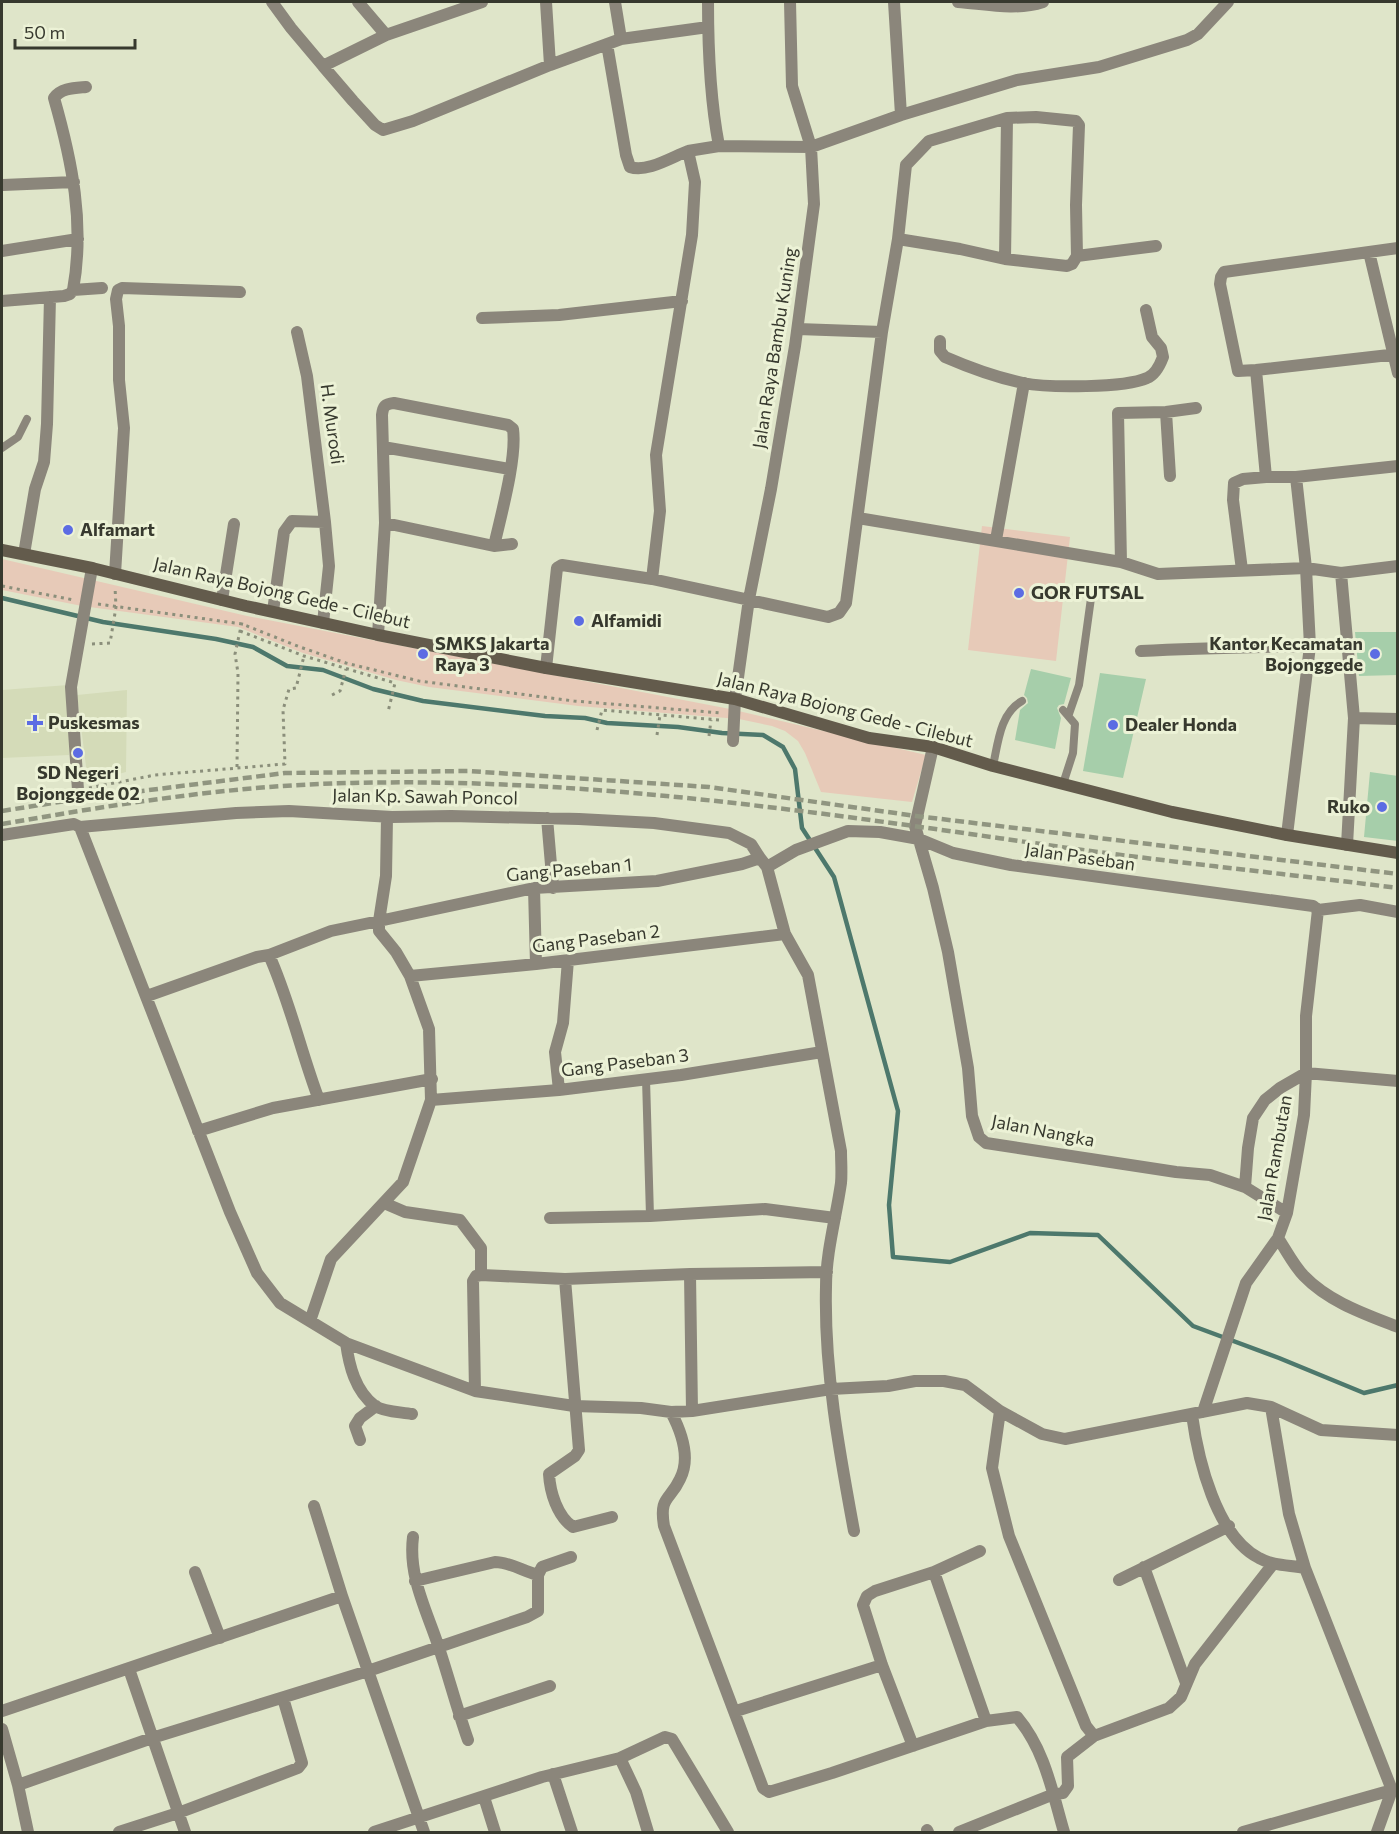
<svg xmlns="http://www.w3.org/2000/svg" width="1399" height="1834" font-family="Commissioner,sans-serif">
<rect width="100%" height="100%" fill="#dfe5c9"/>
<path fill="#d4dbb8" d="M 68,685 L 69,755 L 2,758 L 2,690 Z
M 127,690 L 126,772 L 88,782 L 77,695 Z"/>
<path fill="#e7cab8" d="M 982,526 L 1070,537 L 1056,661 L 968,650 Z
M 2,559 L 247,616 L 730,709 L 926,755 L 912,802 L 821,792 L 805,753 L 798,741 L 785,731 L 772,726 L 739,719 L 578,706 L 429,687 L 396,680 L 303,653 L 238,627 L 82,606 L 2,590 Z"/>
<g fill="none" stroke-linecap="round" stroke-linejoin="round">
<path stroke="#4d786c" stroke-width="4.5" d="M 2,598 L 103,622 L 216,639 L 253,647 L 287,666 L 323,670 L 373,689 L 423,701 L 545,716 L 585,718 L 607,723 L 678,727 L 722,733 L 763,735 L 783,747 L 795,769 L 802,828 L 834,877 L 898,1111 L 889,1205 L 893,1257 L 950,1262 L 1030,1233 L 1098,1235 L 1193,1326 L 1279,1358 L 1364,1393 L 1398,1385"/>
</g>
<path fill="#a6ceaa" d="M 1355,632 L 1398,632 L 1398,675 L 1359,676 Z
M 1031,669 L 1071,678 L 1064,704 L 1059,705 L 1057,708 L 1061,718 L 1055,749 L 1015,740 L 1020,710 L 1028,703 L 1027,698 L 1024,695 Z
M 1100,673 L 1146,679 L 1123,778 L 1083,771 Z
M 1370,772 L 1398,776 L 1398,841 L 1364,837 Z"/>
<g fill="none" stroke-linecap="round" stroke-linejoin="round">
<path stroke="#8b8f7b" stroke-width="3" stroke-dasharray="3 4.5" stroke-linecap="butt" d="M 2,586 L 74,600
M 98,604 L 242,624 L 300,647 L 346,663 L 419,681 L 574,701 L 721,713
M 240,631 L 304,656 L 395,683 L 388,712
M 92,644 L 110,643 L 116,607 L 115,587
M 332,695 L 340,691 L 346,669
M 597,730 L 602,710 L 720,720
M 657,735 L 660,715
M 709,736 L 711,720
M 237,767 L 238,673 L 235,654 L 242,622
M 89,788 L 155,775 L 285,764 L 283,710 L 289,689 L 296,688 L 304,656"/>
<path stroke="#8b867b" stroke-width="8" d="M 2,448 L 18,437 L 27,419
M 1063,710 L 1075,724 L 1073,753 L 1063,784
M 1069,714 L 1079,685 L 1092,591
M 993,766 C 998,743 1000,713 1022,701
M 646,1079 L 650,1216"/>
<path stroke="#8b867b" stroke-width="12" d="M 272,2 L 291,28 L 323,66 L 386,35 L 482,2
M 358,2 L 386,35
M 546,2 L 550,65
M 615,2 L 621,39
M 708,2 C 708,49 710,99 719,146
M 894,2 L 901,115
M 958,2 C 985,4 1016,11 1043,2
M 607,44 L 626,155 L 630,167 C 647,173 672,157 688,151
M 323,66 L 353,101 L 375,125 L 383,130 L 413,121 L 550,65 L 621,39 L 708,27
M 3,185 L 74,182
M 1398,248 L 1224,272 L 1221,277 L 1220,284 L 1238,371 L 1256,370 L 1398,354
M 2,251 L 78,239
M 1369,252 L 1398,373
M 1077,256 L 1156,246
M 1005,259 L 1007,118
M 73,290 L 102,288
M 2,301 L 64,296 L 70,294 L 73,290 C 85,224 72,161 54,98 C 61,88 75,88 86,87
M 482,318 L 559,315 L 682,301
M 297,332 L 307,376 L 325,522 L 329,566 L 323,623
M 882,332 L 898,239 L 960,249 L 1005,259 L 1067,266 L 1072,264 L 1077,256 L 1076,205 L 1079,125 L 1076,121 L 1036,117 L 1007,118 L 929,141 L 906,165 L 898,239
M 940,341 L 940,351 L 945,357 C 968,367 999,378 1023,383 C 1048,388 1125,388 1147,378 C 1155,375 1160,365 1163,357 L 1161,348 L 1152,337 L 1146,310
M 1256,370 L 1266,477 L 1296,477 L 1398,466
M 1166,412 L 1170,476
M 383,447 L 510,469
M 858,518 L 1121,562 L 1158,574 L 1306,568 L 1341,573 L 1398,566
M 385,523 L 494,546 L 512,544
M 996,540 L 1024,383
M 24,554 L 35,489 L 44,462 L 47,424 L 50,297
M 1121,562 L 1118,413 L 1166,412 L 1196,408
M 1242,570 L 1233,500 L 1234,483 L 1243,479 L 1266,477
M 1341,573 L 1354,718 L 1347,845
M 115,574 L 124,428 L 119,380 L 119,326 L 116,299 L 118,290 L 122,288 L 240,292
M 652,579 L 660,511 L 656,455 L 692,235 L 695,182 L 688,151 L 719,146 L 811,147 L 901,115 L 1017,80 L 1099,67 L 1187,40 L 1198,34 L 1228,2
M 222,600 L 234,524
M 273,611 L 284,532 L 292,521 L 325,522
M 378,635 L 385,523 L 382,415 C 383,406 385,404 394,403 L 508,425 L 513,429 C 517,458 501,515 494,546
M 1141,651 C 1198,648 1253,647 1310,646
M 546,668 L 557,568 L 562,565 L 652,579 L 828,617 L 839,613 L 846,603 L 882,332 L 798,329
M 1354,718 L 1398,719
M 733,741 L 735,699 L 749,599 L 771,489 L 795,346 L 814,204 L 811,147 L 792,86 L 790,2
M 933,747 L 915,826 L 933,888 L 948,952 L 968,1068 L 972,1116 L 979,1137 L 986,1143 L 1176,1172 L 1210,1175 L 1245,1187 L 1287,1213
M 78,790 L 71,687 L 92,568
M 547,818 L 553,888
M 80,827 L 236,813 L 289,811 L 392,817 L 451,816 L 579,819 L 654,823 L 729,833 L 751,844 L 760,858
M 2,835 L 74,824 L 80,827 L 230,1212 L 257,1273 L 280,1303 L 346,1343 L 475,1391 L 574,1406 L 641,1408 L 671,1412 L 692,1411 L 831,1389 L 888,1386 L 915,1381 L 944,1381 L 965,1385 L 1000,1411 L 1042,1434 L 1065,1439 L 1247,1403 L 1271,1407 L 1321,1430 L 1398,1435
M 1287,835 L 1310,646 L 1306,568 L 1296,477
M 767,867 L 796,850 L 848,831 L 880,832 L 919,839 L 953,853 L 1011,865 L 1313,906 L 1318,910 L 1360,905 L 1398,912
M 534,888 L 536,964
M 269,955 L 331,931 L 379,921 L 386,876 L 387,817
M 410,976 L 536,964 L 785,934
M 147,996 L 257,957 L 269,955 C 290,1002 301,1052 319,1100
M 559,1090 L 555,1052 L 563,1023 L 568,960
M 431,1100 L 559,1090 L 681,1075 L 822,1052
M 198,1131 L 273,1108 L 432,1079
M 1245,1187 L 1248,1148 L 1253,1118 L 1265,1100 L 1280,1088 L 1306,1073 L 1398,1081
M 384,1203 L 405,1212 L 460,1220 L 481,1248 L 481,1275
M 550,1218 L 650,1216 L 765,1209 L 835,1218
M 1278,1238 C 1286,1250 1294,1266 1304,1276 C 1329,1302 1365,1314 1398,1327
M 690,1274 L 692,1411
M 565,1279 L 579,1450 L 575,1456 L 549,1474 C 550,1492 557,1516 573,1527 L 612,1517
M 310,1321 L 331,1259 L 403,1182 L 431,1100 L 429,1029 L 410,976 L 396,952 L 379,931 L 379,921 L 534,888 L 657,881 L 742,864 L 760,858 L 767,867 L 785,934 L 808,975 L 841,1151 C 841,1161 842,1173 841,1183 C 836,1218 826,1252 826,1287 C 824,1369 839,1450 854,1531
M 346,1343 C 349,1365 355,1391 375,1406 C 384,1412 401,1412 412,1414
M 475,1391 L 473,1281 L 476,1276 L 481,1275 L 565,1279 L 690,1274 L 827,1272
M 1271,1407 L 1289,1514 L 1305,1568
M 1000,1411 L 992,1468 L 1009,1536 L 1086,1726 L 1094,1736
M 671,1412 C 681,1431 691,1458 680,1479 C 670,1501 659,1496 664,1526 L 763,1788 L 769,1792 L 832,1773 L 986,1721 L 1017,1717 C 1045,1750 1052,1791 1064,1832
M 1203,1412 L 1246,1283 L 1278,1238 L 1287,1213 L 1304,1115 L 1306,1073 L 1306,1016 L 1318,910
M 1192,1415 C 1198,1459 1216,1536 1259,1558 C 1273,1566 1289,1565 1305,1568 L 1392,1790 L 1243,1832
M 360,1440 L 355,1426 L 360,1418 L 376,1406
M 314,1506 L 342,1596 L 424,1832
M 413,1537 C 408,1577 427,1611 439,1648 C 449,1678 457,1709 468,1740
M 1144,1567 L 1186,1683
M 195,1572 L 220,1638
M 934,1572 L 986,1721
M 1119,1580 L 1229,1526
M 415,1581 L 495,1562 C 509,1562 523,1571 538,1575
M 129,1669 L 185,1832
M 2,1711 L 342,1596
M 736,1711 L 882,1665
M 459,1716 L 550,1686
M 2,1729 L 18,1785 L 28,1832
M 913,1746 L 882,1665 L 863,1605 L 867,1596 L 875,1591 L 934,1572 L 980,1551
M 620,1758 L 665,1737 L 672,1739 L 728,1832
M 553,1774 L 572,1832
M 18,1785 L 152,1738 L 368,1671 L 527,1617 L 538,1611 L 538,1575 L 542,1567 L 571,1557
M 484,1797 L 495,1832
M 927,1830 L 928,1832
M 119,1832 L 178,1813 L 298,1768 L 302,1763 L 283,1698
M 374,1832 L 542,1777 L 620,1758 L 636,1792 L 648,1832
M 959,1832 L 1054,1794 L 1063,1793 L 1068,1786 L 1067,1757 L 1094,1736 L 1169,1708 L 1181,1697 L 1195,1664 L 1273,1564
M 1377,1832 L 1392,1790 L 1396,1790"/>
<path stroke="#635b4c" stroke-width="12" d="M 2,550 L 92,568 L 246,606 L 378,635 L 546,668 L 735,699 L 869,738 L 933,747 L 993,766 L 1172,812 L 1287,835 L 1398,853"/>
<path stroke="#909580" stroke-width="4.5" stroke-dasharray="9 4.5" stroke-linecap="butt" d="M 2,811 L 78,799 L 285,773 L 468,771 L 709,787 L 916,816 L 1398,874
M 2,824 C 118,804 234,785 352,783 C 592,777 830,814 1068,848 C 1178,863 1288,874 1398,888"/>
</g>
<g fill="#5c6ce3" stroke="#ecf2d6" stroke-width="2">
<circle cx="68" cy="530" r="6"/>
<circle cx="1019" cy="593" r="6"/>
<circle cx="579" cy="621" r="6"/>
<circle cx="423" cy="654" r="6"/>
<circle cx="1375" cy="654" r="6"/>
<path d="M32 714h6v6h6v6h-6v6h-6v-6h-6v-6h6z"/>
<circle cx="1113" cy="725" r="6"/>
<circle cx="78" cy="753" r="6"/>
<circle cx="1382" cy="807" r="6"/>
</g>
<g text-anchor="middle" stroke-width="6" stroke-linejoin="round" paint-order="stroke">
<g font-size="18" fill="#37392e" stroke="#ecf2d6">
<text transform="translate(775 348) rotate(-81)" y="6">Jalan Raya Bambu Kuning</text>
<text transform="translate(332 424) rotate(82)" y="6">H. Murodi</text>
<text transform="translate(282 593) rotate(13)" y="6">Jalan Raya Bojong Gede - Cilebut</text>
<text transform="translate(845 710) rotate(14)" y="6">Jalan Raya Bojong Gede - Cilebut</text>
<text transform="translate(425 797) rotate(1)" y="6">Jalan Kp. Sawah Poncol</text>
<text transform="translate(1080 857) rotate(8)" y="6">Jalan Paseban</text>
<text transform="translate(569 870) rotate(-5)" y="6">Gang Paseban 1</text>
<text transform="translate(596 939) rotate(-7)" y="6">Gang Paseban 2</text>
<text transform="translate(625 1063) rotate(-7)" y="6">Gang Paseban 3</text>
<text transform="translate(1043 1131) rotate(11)" y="6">Jalan Nangka</text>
<text transform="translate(1275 1158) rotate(-80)" y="6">Jalan Rambutan</text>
</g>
<g font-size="18" font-weight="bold" fill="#37392e" stroke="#ecf2d6" text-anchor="start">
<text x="80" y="536">Alfamart</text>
<text x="1031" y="599">GOR FUTSAL</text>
<text x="591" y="627">Alfamidi</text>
<text x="435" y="650">SMKS Jakarta<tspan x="435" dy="21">Raya 3</tspan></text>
<text x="1363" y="650" text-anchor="end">Kantor Kecamatan<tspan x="1363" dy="21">Bojonggede</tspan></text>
<text x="48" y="729">Puskesmas</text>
<text x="1125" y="731">Dealer Honda</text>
<text x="78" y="779" text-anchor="middle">SD Negeri<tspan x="78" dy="21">Bojonggede 02</tspan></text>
<text x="1370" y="813" text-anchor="end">Ruko</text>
</g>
</g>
<rect width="1399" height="1834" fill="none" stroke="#37392e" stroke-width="6"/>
<path d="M15 39v9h120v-9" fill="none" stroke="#37392e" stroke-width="3"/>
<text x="24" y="39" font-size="18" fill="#37392e" stroke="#ecf2d6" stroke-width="4.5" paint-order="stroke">50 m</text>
</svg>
